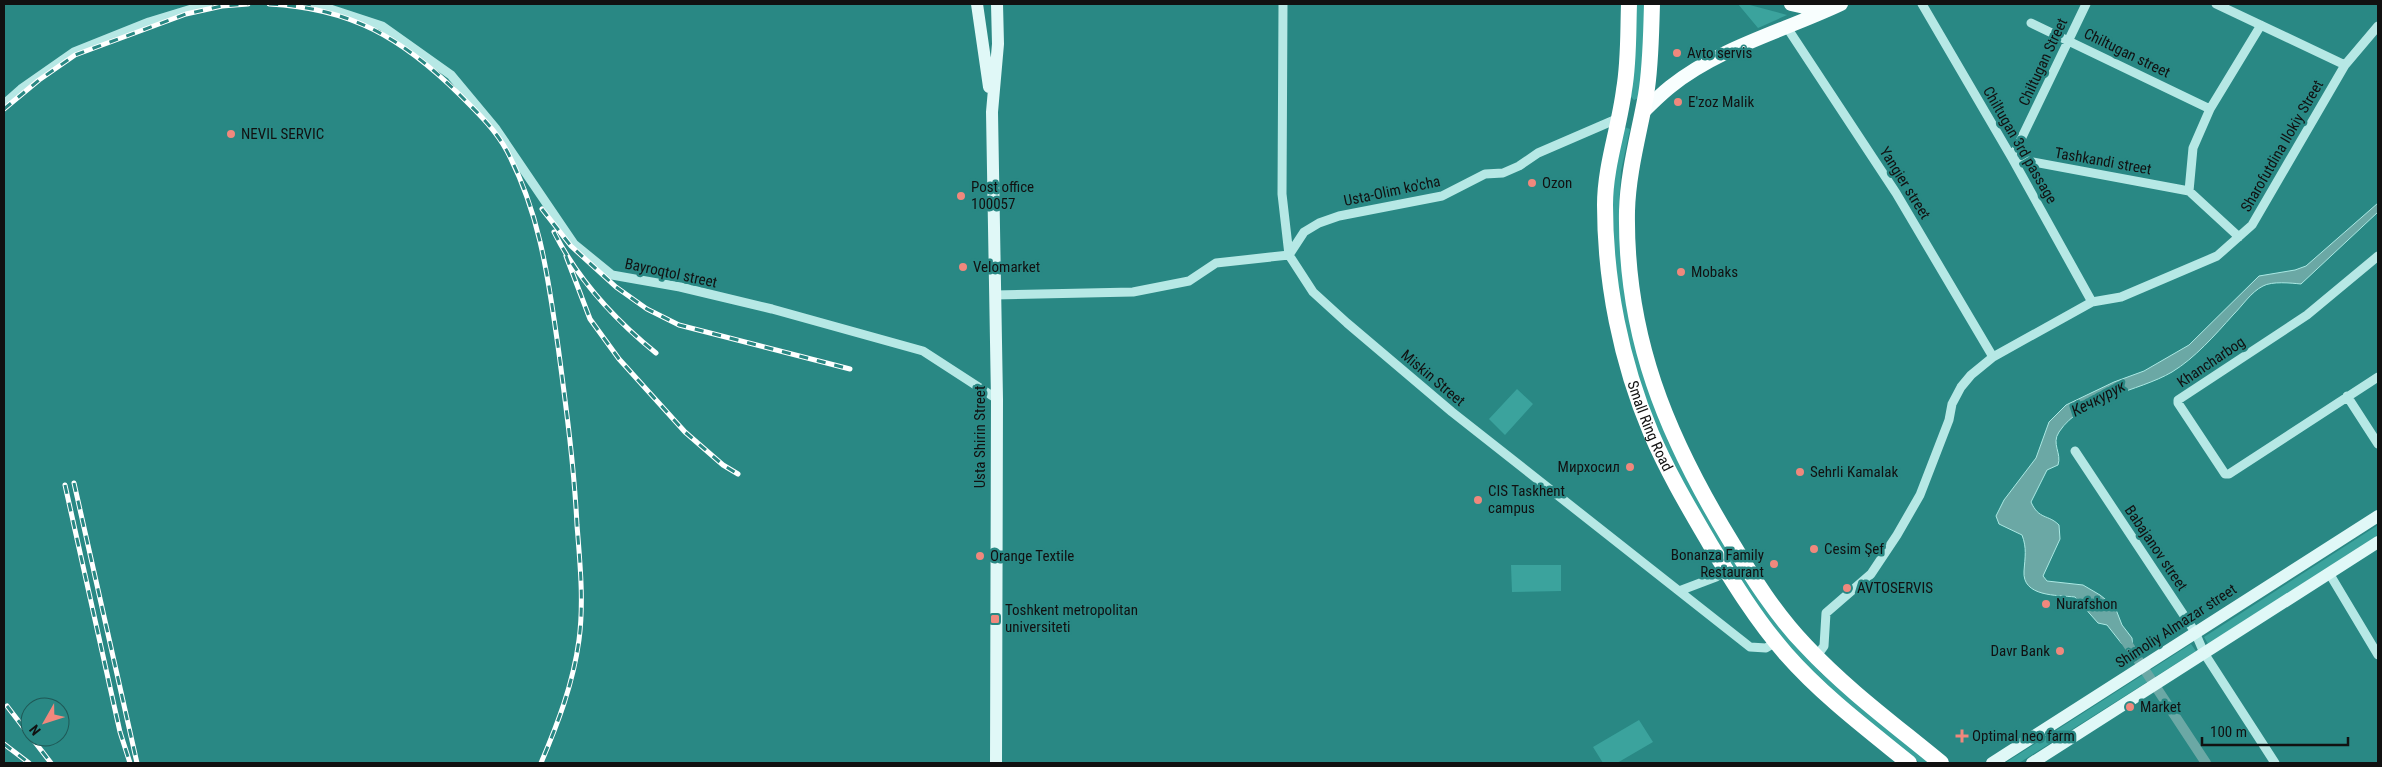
<svg xmlns="http://www.w3.org/2000/svg" width="2382" height="767" font-family="'Roboto Condensed',sans-serif">
<rect width="100%" height="100%" fill="#298884"/>
<path fill="#3ba39d" d="M 1635,4 L 1644,4 L 1644,70 L 1639,98 L 1634,100 L 1630,96 Z
M 1738,4 L 1746,4 L 1787,15 L 1758,28 Z
M 1624,127 L 1630,129 L 1621,171 L 1619,207 L 1625,296 L 1635,344 L 1669,444 L 1782,629 L 1822,674 L 1931,763 L 1920,763 C 1877,728 1828,695 1792,652 C 1759,613 1732,568 1707,523 C 1694,502 1680,480 1670,458 C 1630,375 1604,264 1615,172 C 1616,157 1621,142 1624,127 Z
M 1517,389 L 1533,404 L 1505,435 L 1489,419 Z
M 2378,525 L 2378,535 L 2208,644 L 2204,637 Z
M 1511,565 L 1561,565 L 1561,591 L 1512,592 Z
M 2191,644 L 2196,651 L 2019,763 L 2005,763 Z
M 1639,720 L 1653,742 L 1617,763 L 1603,763 L 1593,747 Z"/>
<path fill="#6ba8a5" stroke="#abe9e4" d="M 2378,203 L 2378,212 L 2301,284 C 2291,283 2272,281 2263,286 C 2251,292 2243,305 2233,315 C 2215,335 2195,358 2172,372 C 2138,392 2082,397 2059,432 C 2051,444 2062,453 2058,465 L 2047,470 L 2031,502 C 2039,520 2048,514 2059,525 L 2060,539 L 2043,576 L 2047,581 L 2083,585 L 2100,595 L 2115,607 L 2122,625 L 2132,638 L 2133,650 L 2122,644 L 2107,625 L 2098,623 L 2075,597 C 2057,595 2022,597 2024,571 C 2025,557 2027,548 2022,535 L 1999,524 L 1996,516 L 2004,500 L 2036,458 L 2049,422 L 2066,405 L 2114,382 L 2144,371 L 2189,345 L 2259,276 L 2295,270 L 2306,266 Z"/>
<g fill="none" stroke-linecap="round" stroke-linejoin="round">
<path stroke="#6ba8a5" stroke-width="10" d="M 2125,640 L 2206,763"/>
<path stroke="#b6e8e5" stroke-width="9" d="M 315,4 L 382,26 L 451,75 L 496,129 L 574,244 L 612,275 L 680,287 L 772,309 L 923,351 L 997,399
M 1283,4 L 1282,194 L 1289,255 L 1313,292 L 1347,323 L 1452,412 L 1750,647 L 1766,648 L 1776,642
M 1922,4 L 2012,158 L 2092,302
M 2086,4 L 2012,158 L 2189,191 L 2239,237
M 2216,4 L 2345,65
M 2031,23 L 2210,109
M 1786,26 L 1896,193 L 1993,357
M 4,104 L 21,89 L 74,52 L 149,22 L 208,4
M 2189,191 L 2193,148 L 2210,109 L 2261,25
M 2378,256 L 2307,315 L 2178,400 L 2178,403 L 2225,474 L 2229,474 L 2378,377
M 995,295 L 1133,292 L 1189,281 L 1216,263 L 1289,255 L 1304,232 L 1319,223 L 1339,216 L 1442,196 L 1485,174 L 1503,173 L 1519,166 L 1538,153 L 1619,118
M 2347,396 L 2378,444
M 2075,451 L 2195,632 L 2204,653 L 2275,763
M 2329,573 L 2378,655
M 1679,591 L 1716,577 L 1726,570
M 1816,657 L 1824,646 L 1826,613 L 1871,574 L 1897,535 L 1920,495 L 1949,420 L 1952,404 L 1961,387 L 1971,375 L 1993,357 L 2092,302 L 2121,297 L 2217,256 L 2252,225 L 2345,65 L 2378,26"/>
<path stroke="#e0f8f7" stroke-width="12" d="M 977,4 L 989,87
M 996,763 L 997,399 L 992,112 L 998,44 L 997,4
M 1992,763 L 2378,516
M 2032,763 L 2378,542"/>
<path stroke="#f8fefe" stroke-width="14" d="M 1791,4 L 1809,8 L 1824,8
M 1642,113 C 1651,104 1660,95 1670,87 C 1720,47 1784,31 1841,4"/>
<g stroke="#fff" stroke-width="16">
<path id="s1" d="M 1629,4 C 1628,33 1629,62 1624,90 C 1619,129 1605,166 1605,205 C 1605,282 1621,362 1651,433 C 1667,471 1689,508 1710,544 C 1733,582 1757,621 1786,654 C 1822,695 1867,729 1909,763"/>
<path d="M 1652,4 C 1651,34 1651,65 1646,95 C 1639,134 1628,172 1627,211 C 1625,336 1666,435 1730,540 C 1752,577 1776,615 1806,646 C 1847,690 1895,725 1941,763"/>
</g>
<g stroke="#fff" stroke-width="5">
<path id="rail" d="M 269,4 C 351,8 402,38 460,95 C 477,112 495,129 507,151 C 540,214 548,277 558,346 C 566,406 574,465 577,525 C 580,563 584,602 579,640 C 573,684 558,723 541,763
M 4,109 L 39,80 L 75,55 L 186,14 L 222,6 L 248,4
M 542,209 L 571,246 L 616,287 L 647,309 L 679,325 L 850,369
M 554,232 C 578,280 614,319 656,353
M 566,256 L 590,319 L 619,359 L 685,432 L 723,465 L 738,474
M 74,483 L 137,763
M 65,485 L 120,732 L 130,763
M 7,706 L 30,736
M 31,737 L 51,763
M 4,744 L 29,763"/>
</g>
<use href="#rail" stroke="#298884" stroke-width="3" stroke-dasharray="9" stroke-linecap="butt"/>
</g>
<g fill="#f0887d" stroke="#298884" stroke-width="2">
<circle cx="1677" cy="53" r="5"/>
<circle cx="1678" cy="102" r="5"/>
<circle cx="231" cy="134" r="5"/>
<circle cx="1532" cy="183" r="5"/>
<circle cx="961" cy="196" r="5"/>
<circle cx="963" cy="267" r="5"/>
<circle cx="1681" cy="272" r="5"/>
<circle cx="1630" cy="467" r="5"/>
<circle cx="1800" cy="472" r="5"/>
<circle cx="1478" cy="500" r="5"/>
<circle cx="1814" cy="549" r="5"/>
<circle cx="980" cy="556" r="5"/>
<circle cx="1774" cy="564" r="5"/>
<circle cx="1847" cy="588" r="5"/>
<circle cx="2046" cy="604" r="5"/>
<rect x="990" y="614" width="10" height="10" rx="2.5"/>
<circle cx="2060" cy="651" r="5"/>
<circle cx="2130" cy="707" r="5"/>
<path d="M1959.5 728.5h5v5h5v5h-5v5h-5v-5h-5v-5h5z"/>
</g>
<g text-anchor="middle" stroke-width="5" stroke-linejoin="round" paint-order="stroke">
<g font-size="15" fill="#111" stroke="#298884" text-anchor="start">
<text x="1687" y="58">Avto servis</text>
<text x="1688" y="107">E'zoz Malik</text>
<text x="241" y="139">NEVIL SERVIC</text>
<text x="1542" y="188">Ozon</text>
<text x="971" y="192">Post office<tspan x="971" dy="17">100057</tspan></text>
<text x="973" y="272">Velomarket</text>
<text x="1691" y="277">Mobaks</text>
<text x="1620" y="472" text-anchor="end">Мирхосил</text>
<text x="1810" y="477">Sehrli Kamalak</text>
<text x="1488" y="496">CIS Taskhent<tspan x="1488" dy="17">campus</tspan></text>
<text x="1824" y="554">Cesim Şef</text>
<text x="1764" y="560" text-anchor="end">Bonanza Family<tspan x="1764" dy="17">Restaurant</tspan></text>
<text x="990" y="561">Orange Textile</text>
<text x="1857" y="593">AVTOSERVIS</text>
<text x="2056" y="609">Nurafshon</text>
<text x="1005" y="615">Toshkent metropolitan<tspan x="1005" dy="17">universiteti</tspan></text>
<text x="2050" y="656" text-anchor="end">Davr Bank</text>
<text x="2140" y="712">Market</text>
<text x="1972" y="741">Optimal neo farm</text>
</g>
<g font-size="15" fill="#111" stroke="#298884">
<text transform="translate(2127 53) rotate(26)" y="5">Chiltugаn street</text>
<text transform="translate(2043 62) rotate(-65)" y="5">Chiltugan Street</text>
<text transform="translate(2020 145) rotate(60)" y="5">Chiltugan 3rd passage</text>
<text transform="translate(2282 146) rotate(-60)" y="5">Sharofutdina Ilokiy Street</text>
<text transform="translate(2103 161) rotate(10)" y="5">Tashkandi street</text>
<text transform="translate(1905 183) rotate(58)" y="5">Yangier street</text>
<text transform="translate(1392 191) rotate(-12)" y="5">Usta-Olim ko'cha</text>
<text transform="translate(671 273) rotate(12)" y="5">Bayroqtol street</text>
<text transform="translate(2211 362) rotate(-34)" y="5">Khancharbog</text>
<text transform="translate(1433 378) rotate(40)" y="5">Miskin Street</text>
<text dy="5" stroke="none"><textPath href="#s1" startOffset="430">Small Ring Road</textPath></text>
<text transform="translate(980 437) rotate(-90)" y="5">Usta Shirin Street</text>
<text transform="translate(2156 548) rotate(56)" y="5">Babajanov street</text>
<text transform="translate(2176 626) rotate(-33)" y="5">Shimoliy Almazar street</text>
</g>
<g font-size="16" font-style="italic" fill="#111" stroke="#298884">
<text transform="translate(2098 398) rotate(-28)" y="6">Кечкурук</text>
</g>
</g>
<rect width="2382" height="767" fill="none" stroke="#111111" stroke-width="10"/>
<g transform="translate(45 722) rotate(231)"><circle r="24" fill="#298884" stroke="#1f5856"/>
<path d="M0-4L9 19L0 12L-9 19Z" fill="#f0887d"/>
<text y="-8" font-size="14" font-weight="bold" text-anchor="middle" fill="#111111">N</text>
</g>
<path d="M2202 737v8h146v-8" fill="none" stroke="#111111" stroke-width="2.5"/>
<text x="2210" y="737" font-size="15" fill="#111111" stroke="#298884" stroke-width="4" paint-order="stroke">100 m</text>
</svg>
